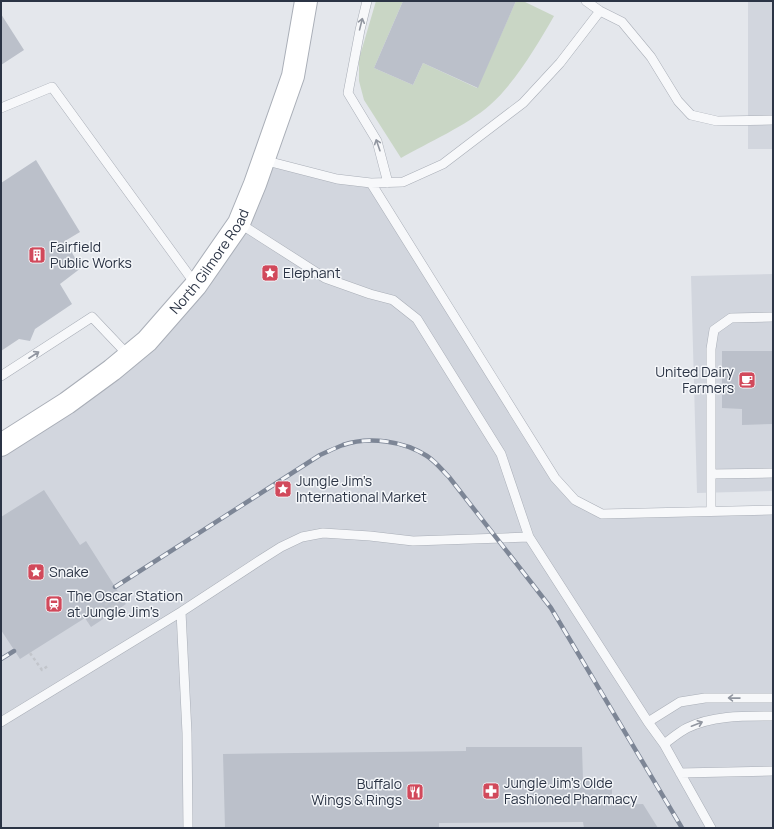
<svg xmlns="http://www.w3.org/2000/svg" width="774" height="829" font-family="Manrope,sans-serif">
<rect width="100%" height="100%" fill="#e4e7ec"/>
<path fill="#d2d6de" d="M 748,1 L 773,1 L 773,149 L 748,149 Z
M 263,160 L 371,183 L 555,478 L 575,500 L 602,514 L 773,510 L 773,828 L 1,828 L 1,445 L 67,403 L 196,285 Z
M 773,274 L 773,491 L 697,493 L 691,276 Z"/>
<path fill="#c9d6c5" d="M 376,1 L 403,1 L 374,68 L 413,85 L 423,63 L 477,88 L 516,1 L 523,1 L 554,16 C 538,44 515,83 490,105 C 466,126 429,142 401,158 L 364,100 L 359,81 L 359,59 Z"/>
<path fill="#bbc0ca" d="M 403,1 L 516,1 L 478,88 L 423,63 L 413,85 L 374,68 Z
M 1,14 L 24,50 L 1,65 Z
M 36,160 L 80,232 L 65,241 L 81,268 L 60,284 L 72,304 L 35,329 L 30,341 L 19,339 L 1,351 L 1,183 Z
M 722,351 L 773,351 L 773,424 L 742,425 L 742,409 L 722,408 Z
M 44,490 L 80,545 L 86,541 L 126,604 L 91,627 L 85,618 L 20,659 L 1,630 L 1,517 Z
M 466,747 L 582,747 L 583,780 L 612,780 L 612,805 L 643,804 L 658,828 L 584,828 L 583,822 L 439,823 L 439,827 L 225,828 L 223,754 L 466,751 Z"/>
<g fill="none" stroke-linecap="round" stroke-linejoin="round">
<g stroke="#a9aeb7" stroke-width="10">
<path id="lane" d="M 367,1 L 360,30 L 348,93 L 377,141 L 388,183
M 586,1 L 600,11 L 622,22 L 651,57 L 678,101 L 691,115 L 717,121 L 773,120
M 1,108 L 52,87 L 196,285
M 263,160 L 337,179 L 371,183 L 403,182 L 443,164 L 523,103 L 560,63 L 600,11
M 371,183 L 555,478 L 575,500 L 602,514 L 773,510
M 239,223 L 325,278 L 370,294 L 393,300 L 417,319 L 501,454 L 529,537 L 648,722 L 664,744 L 711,828
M 1,376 L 92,317 L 129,356
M 711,474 L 773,473
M 711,511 L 711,349 L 714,330 L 731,318 L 773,317
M 181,612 L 187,733 L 188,828
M 1,722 L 181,612 L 262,559 L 281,547 L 302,537 L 323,533 L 370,536 L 413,541 L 529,537
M 648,722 L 680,702 L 705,698 L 773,698
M 664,744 C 671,739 679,732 687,728 C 713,715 745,716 773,716
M 680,773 L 773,771"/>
</g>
<g stroke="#a9aeb7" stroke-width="24">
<g id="secondary">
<path id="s1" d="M 1,445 L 67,403 L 112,370 L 147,341 L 196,285 L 239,223 L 255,184 L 293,76 L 306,1"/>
</g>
</g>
<path stroke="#c2c5cb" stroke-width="2.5" stroke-dasharray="3 3" stroke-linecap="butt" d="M 86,611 L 89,615 L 116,598 L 119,602 L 88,622
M 30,653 L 42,670 L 49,665"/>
<use href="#lane" stroke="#f7f8fa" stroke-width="9"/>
<use href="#secondary" stroke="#fff" stroke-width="22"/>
<g stroke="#7d8696" stroke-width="4.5">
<path id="rail" d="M 115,587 L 320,455 C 327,452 335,448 343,445 C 369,436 404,441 427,456 C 436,462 442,470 449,477 L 551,608 L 682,828
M 1,659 L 14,651"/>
</g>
<use href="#rail" stroke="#f4f6f9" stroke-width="3" stroke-dasharray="9" stroke-linecap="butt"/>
</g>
<defs><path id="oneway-shaft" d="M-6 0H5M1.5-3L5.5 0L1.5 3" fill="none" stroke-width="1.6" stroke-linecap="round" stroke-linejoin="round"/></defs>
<g stroke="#9196a0">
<use href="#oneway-shaft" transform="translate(361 24) rotate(-76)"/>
<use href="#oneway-shaft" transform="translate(378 145) rotate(-109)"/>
<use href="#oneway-shaft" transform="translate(34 355) rotate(-33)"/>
<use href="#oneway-shaft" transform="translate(734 698) rotate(-179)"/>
<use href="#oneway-shaft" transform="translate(697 724) rotate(-21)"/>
</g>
<defs>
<g id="building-square" transform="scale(0.9)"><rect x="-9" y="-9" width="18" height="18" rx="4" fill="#d1495b" stroke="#f4f6f9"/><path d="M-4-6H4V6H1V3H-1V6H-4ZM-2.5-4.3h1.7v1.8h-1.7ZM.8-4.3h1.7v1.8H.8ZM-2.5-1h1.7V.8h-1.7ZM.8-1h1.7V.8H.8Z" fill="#fff"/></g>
<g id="sight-square" transform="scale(0.9)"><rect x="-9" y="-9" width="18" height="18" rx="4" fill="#d1495b" stroke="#f4f6f9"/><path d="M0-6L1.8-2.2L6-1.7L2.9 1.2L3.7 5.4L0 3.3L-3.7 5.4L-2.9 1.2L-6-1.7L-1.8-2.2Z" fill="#fff"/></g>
<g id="cafe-square" transform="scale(0.9)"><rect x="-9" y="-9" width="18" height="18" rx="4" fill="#d1495b" stroke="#f4f6f9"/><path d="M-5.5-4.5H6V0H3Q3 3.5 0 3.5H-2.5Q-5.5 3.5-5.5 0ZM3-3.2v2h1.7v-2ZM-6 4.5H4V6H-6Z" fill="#fff"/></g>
<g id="station-square" transform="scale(0.9)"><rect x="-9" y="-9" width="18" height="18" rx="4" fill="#d1495b" stroke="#f4f6f9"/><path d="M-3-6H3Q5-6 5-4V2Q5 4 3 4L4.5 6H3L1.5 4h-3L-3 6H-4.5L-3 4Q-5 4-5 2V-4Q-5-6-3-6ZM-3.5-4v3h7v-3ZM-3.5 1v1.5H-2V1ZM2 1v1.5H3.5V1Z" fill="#fff"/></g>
<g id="pharmacy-square" transform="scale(0.9)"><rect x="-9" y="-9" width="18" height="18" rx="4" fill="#d1495b" stroke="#f4f6f9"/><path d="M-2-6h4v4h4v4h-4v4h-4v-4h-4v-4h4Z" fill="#fff"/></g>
<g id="restaurant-square" transform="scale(0.9)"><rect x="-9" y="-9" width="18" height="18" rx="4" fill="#d1495b" stroke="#f4f6f9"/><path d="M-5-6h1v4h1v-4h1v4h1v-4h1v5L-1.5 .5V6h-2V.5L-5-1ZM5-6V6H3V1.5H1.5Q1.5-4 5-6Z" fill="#fff"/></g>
</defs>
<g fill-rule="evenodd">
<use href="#building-square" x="37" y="255"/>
<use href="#sight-square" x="270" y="273"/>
<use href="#cafe-square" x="747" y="380"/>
<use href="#sight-square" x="283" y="489"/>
<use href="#sight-square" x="36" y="572"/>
<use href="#station-square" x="54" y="604"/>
<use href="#pharmacy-square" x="491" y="791"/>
<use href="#restaurant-square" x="415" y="792"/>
</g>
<g text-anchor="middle" stroke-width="3" stroke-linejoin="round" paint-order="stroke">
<g font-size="14" fill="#2b3445" stroke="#f4f6f9" text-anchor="start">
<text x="50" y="252">Fairfield<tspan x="50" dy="16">Public Works</tspan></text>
<text x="283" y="278">Elephant</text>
<text x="734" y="377" text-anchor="end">United Dairy<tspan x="734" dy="16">Farmers</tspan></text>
<text x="296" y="486">Jungle Jim’s<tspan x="296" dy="16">International Market</tspan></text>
<text x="49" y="577">Snake</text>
<text x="67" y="601">The Oscar Station<tspan x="67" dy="16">at Jungle Jim's</tspan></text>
<text x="504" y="788">Jungle Jim’s Olde<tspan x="504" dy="16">Fashioned Pharmacy</tspan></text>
<text x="402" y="789" text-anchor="end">Buffalo<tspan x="402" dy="16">Wings &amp; Rings</tspan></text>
</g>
<g font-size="14" fill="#2b3445" stroke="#f4f6f9">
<text dy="5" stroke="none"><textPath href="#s1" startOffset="281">North Gilmore Road</textPath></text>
</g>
</g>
<rect width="774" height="829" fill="none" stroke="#2b3445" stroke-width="4"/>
</svg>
